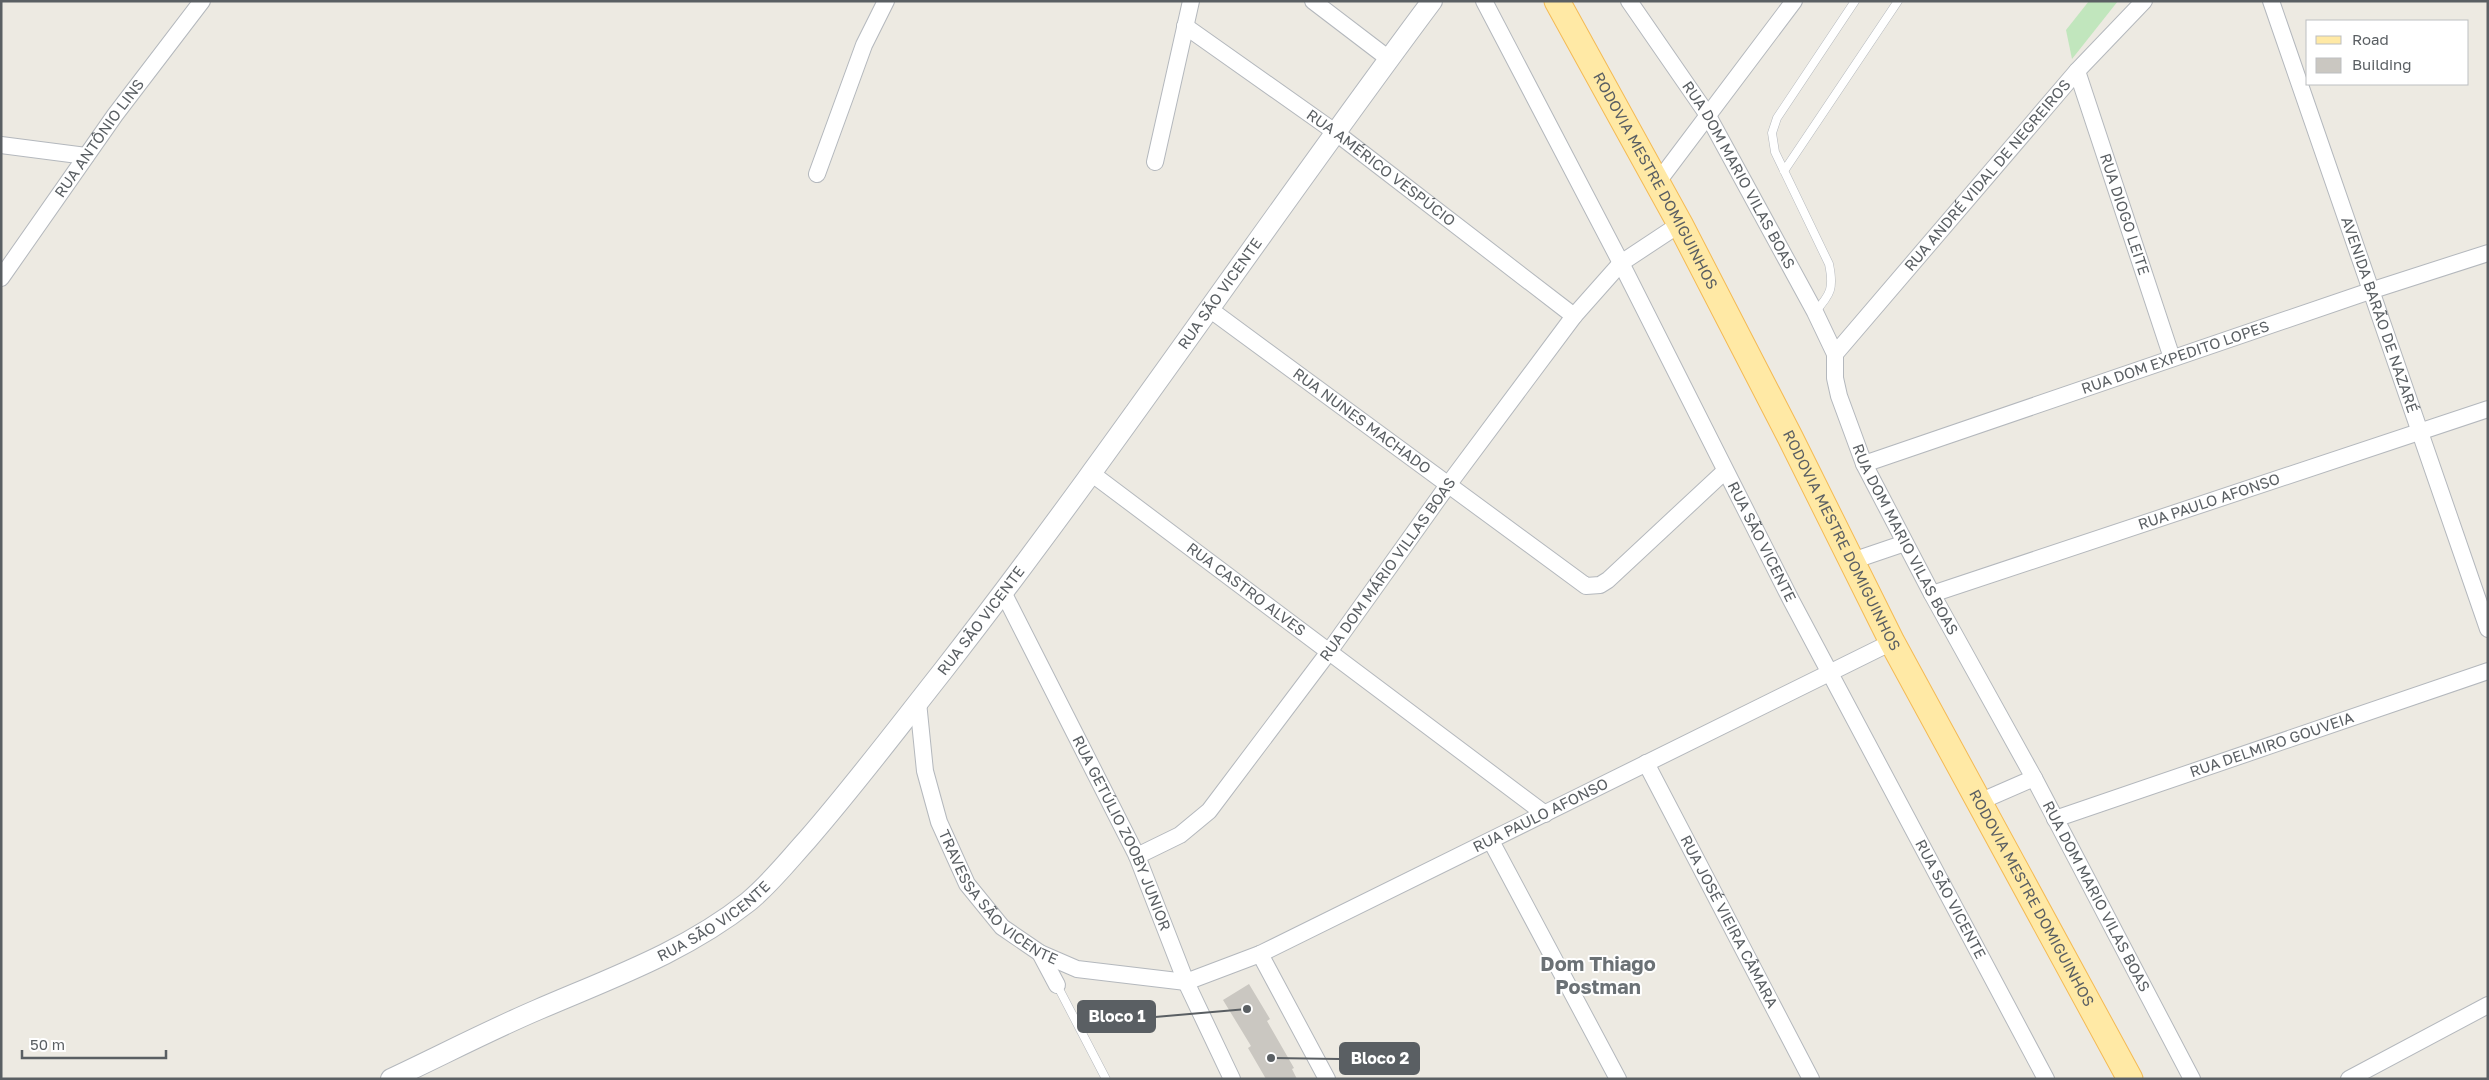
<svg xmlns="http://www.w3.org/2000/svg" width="2489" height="1080" font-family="'Golos Text',sans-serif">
<rect width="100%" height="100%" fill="#edeae2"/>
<path fill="#c1e6bd" d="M 2089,1 L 2118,1 L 2072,59 L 2066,30 Z"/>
<path fill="#cac7c1" d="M 1249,984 L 1270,1019 L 1267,1021 L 1294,1068 L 1292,1069 L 1297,1079 L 1266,1079 L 1248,1048 L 1251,1046 L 1223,1000 Z"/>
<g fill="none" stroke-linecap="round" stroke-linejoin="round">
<g stroke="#b4b8bd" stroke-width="9">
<path id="service" d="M 1784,171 L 1898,1
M 1815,312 C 1831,294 1834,288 1829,264 L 1775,152 L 1772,133 L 1777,118 L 1855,1
M 1057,985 L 1106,1079"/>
</g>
<g stroke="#b4b8bd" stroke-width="18">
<g id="minor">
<path d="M 1313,1 L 1389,59"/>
<path id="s1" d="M 1484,1 L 1621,263 L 1791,600 L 2046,1079"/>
<path id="s2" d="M 1629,1 L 1707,114 L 1815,312 L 1835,354 L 1835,378 L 1839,396 L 1864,464 L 1932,594 L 2034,778 L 2192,1079"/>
<path id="s3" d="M 2271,1 L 2488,629"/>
<path id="s4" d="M 1185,26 L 1335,132 L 1574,316"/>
<path id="s5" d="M 2077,71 L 2172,358"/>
<path d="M 1,145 L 86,156"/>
<path d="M 1155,162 L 1191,1"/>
<path d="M 817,174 L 864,45 L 886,1"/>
<path d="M 1657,183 L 1794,1"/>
<path id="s6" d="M 1,278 L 115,115 L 202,1"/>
<path id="s7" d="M 1208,308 L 1586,586 L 1600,585 L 1608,580 L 1725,471"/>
<path id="s8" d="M 1835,354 L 2077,71 L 2144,1"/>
<path id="s9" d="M 1864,464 L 2370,291 L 2488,253"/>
<path id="s10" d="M 1091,473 L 1545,814"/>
<path d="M 1852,561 L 1905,543"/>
<path id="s11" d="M 1003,592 L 1137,856 L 1186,982 L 1232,1079"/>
<path id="s12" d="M 1932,594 L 2488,409"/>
<path id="s13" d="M 918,702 L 925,771 L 939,822 L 967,884 L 1002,927 L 1040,953 L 1077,969 L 1186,982 L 1260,954 L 1892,642"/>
<path id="s14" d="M 1646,763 L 1811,1079"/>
<path d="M 1979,802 L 2034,778"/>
<path id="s15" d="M 2055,819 L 2488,671"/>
<path d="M 1491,841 L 1618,1079"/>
<path id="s16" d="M 1137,856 L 1180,835 L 1209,811 L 1328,653 L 1448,485 L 1574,316 L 1621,263 L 1680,224"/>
<path d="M 1040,953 L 1057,985"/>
<path d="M 1260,954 L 1327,1079"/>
<path d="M 2349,1079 L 2488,1005"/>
</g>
</g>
<g stroke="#b4b8bd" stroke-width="22">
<g id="tertiary">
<path id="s17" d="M 391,1079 C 440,1056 488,1031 537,1010 C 611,978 685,952 748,902 C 770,884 788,861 807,840 C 854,786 897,729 942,672 C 1112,454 1266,223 1432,1"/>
</g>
</g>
<g stroke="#f4ba54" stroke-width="27">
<g id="primary">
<path id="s18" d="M 1557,1 L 1680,224 L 1790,437 L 1892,642 L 2130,1079"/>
</g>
</g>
<use href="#service" stroke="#fff" stroke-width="8"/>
<use href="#minor" stroke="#fff" stroke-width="16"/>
<use href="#tertiary" stroke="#fff" stroke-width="20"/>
<use href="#primary" stroke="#ffe9a5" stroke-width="25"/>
</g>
<g text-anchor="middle" stroke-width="4" stroke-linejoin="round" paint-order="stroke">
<g font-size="15" fill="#5a5f63" stroke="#fff">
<text dy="5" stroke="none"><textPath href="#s6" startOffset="171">RUA ANTÔNIO LINS</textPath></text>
<text dy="5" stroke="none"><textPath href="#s4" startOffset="242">RUA AMÉRICO VESPÚCIO</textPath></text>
<text dy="5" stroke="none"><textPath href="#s2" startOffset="206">RUA DOM MARIO VILAS BOAS</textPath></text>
<text dy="5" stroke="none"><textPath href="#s8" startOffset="235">RUA ANDRÉ VIDAL DE NEGREIROS</textPath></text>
<text dy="5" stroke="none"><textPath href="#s18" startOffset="205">RODOVIA MESTRE DOMIGUINHOS</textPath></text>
<text dy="5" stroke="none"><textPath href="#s5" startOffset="151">RUA DIOGO LEITE</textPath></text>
<text dy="5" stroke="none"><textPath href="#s17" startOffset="1170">RUA SÃO VICENTE</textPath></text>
<text dy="5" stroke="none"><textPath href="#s3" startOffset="332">AVENIDA BARÃO DE NAZARÉ</textPath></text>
<text dy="5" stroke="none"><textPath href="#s9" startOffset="329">RUA DOM EXPEDITO LOPES</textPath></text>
<text dy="5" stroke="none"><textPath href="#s7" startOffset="191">RUA NUNES MACHADO</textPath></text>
<text dy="5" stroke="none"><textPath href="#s12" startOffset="292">RUA PAULO AFONSO</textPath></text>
<text dy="5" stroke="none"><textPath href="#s2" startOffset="610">RUA DOM MARIO VILAS BOAS</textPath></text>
<text dy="5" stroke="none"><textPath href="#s18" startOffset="610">RODOVIA MESTRE DOMIGUINHOS</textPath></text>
<text dy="5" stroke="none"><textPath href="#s1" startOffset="608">RUA SÃO VICENTE</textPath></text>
<text dy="5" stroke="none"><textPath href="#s16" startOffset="386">RUA DOM MÁRIO VILLAS BOAS</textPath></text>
<text dy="5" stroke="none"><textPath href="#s10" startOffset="194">RUA CASTRO ALVES</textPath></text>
<text dy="5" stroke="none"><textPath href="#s17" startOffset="765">RUA SÃO VICENTE</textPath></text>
<text dy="5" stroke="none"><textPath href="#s15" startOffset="229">RUA DELMIRO GOUVEIA</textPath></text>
<text dy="5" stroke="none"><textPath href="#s13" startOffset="834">RUA PAULO AFONSO</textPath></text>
<text dy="5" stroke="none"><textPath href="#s11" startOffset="269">RUA GETÚLIO ZOOBY JUNIOR</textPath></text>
<text dy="5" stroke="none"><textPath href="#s13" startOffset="221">TRAVESSA SÃO VICENTE</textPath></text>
<text dy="5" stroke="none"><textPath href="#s2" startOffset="1015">RUA DOM MARIO VILAS BOAS</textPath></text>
<text dy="5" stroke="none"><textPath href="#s18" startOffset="1015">RODOVIA MESTRE DOMIGUINHOS</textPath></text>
<text dy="5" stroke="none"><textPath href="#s1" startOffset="1012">RUA SÃO VICENTE</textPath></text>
<text dy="5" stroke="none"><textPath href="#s17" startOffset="360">RUA SÃO VICENTE</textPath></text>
<text dy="5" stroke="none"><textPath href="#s14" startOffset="179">RUA JOSÉ VIEIRA CÂMARA</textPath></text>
</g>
<g font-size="20" font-weight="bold" fill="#6b7175" stroke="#fff">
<text x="1598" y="971">Dom Thiago<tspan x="1598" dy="23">Postman</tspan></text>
</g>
</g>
<path fill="none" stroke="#5a5f63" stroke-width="2" d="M1247 1009L1155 1017M1271 1058L1340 1059"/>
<g fill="#5a5f63" stroke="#fff" stroke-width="2">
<circle cx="1247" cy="1009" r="5"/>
<circle cx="1271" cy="1058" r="5"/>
</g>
<g fill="#5a5f63" stroke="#5a5f63" stroke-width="2">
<rect x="1078" y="1001" width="77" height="31" rx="5"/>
<rect x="1340" y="1043" width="79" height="31" rx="5"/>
</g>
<g font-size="16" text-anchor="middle" font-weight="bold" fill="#fff">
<text x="1117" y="1022">Bloco 1</text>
<text x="1380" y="1064">Bloco 2</text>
</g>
<rect width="2489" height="1080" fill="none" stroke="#5a5f63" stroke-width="5"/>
<rect x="2306" y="20" width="162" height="65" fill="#ffffff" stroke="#bdbfc1"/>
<rect x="2316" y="36" width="25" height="8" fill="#ffe9a5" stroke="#bdbfc1"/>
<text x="2352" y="45" font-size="15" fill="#5a5f63">Road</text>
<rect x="2316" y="58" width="25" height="15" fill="#cac7c1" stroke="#bdbfc1"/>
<text x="2352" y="70" font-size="15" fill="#5a5f63">Building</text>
<path d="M22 1050v8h144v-8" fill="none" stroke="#5a5f63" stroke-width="2.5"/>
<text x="30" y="1050" font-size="15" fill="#5a5f63" stroke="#ffffff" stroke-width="4" paint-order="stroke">50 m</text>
</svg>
